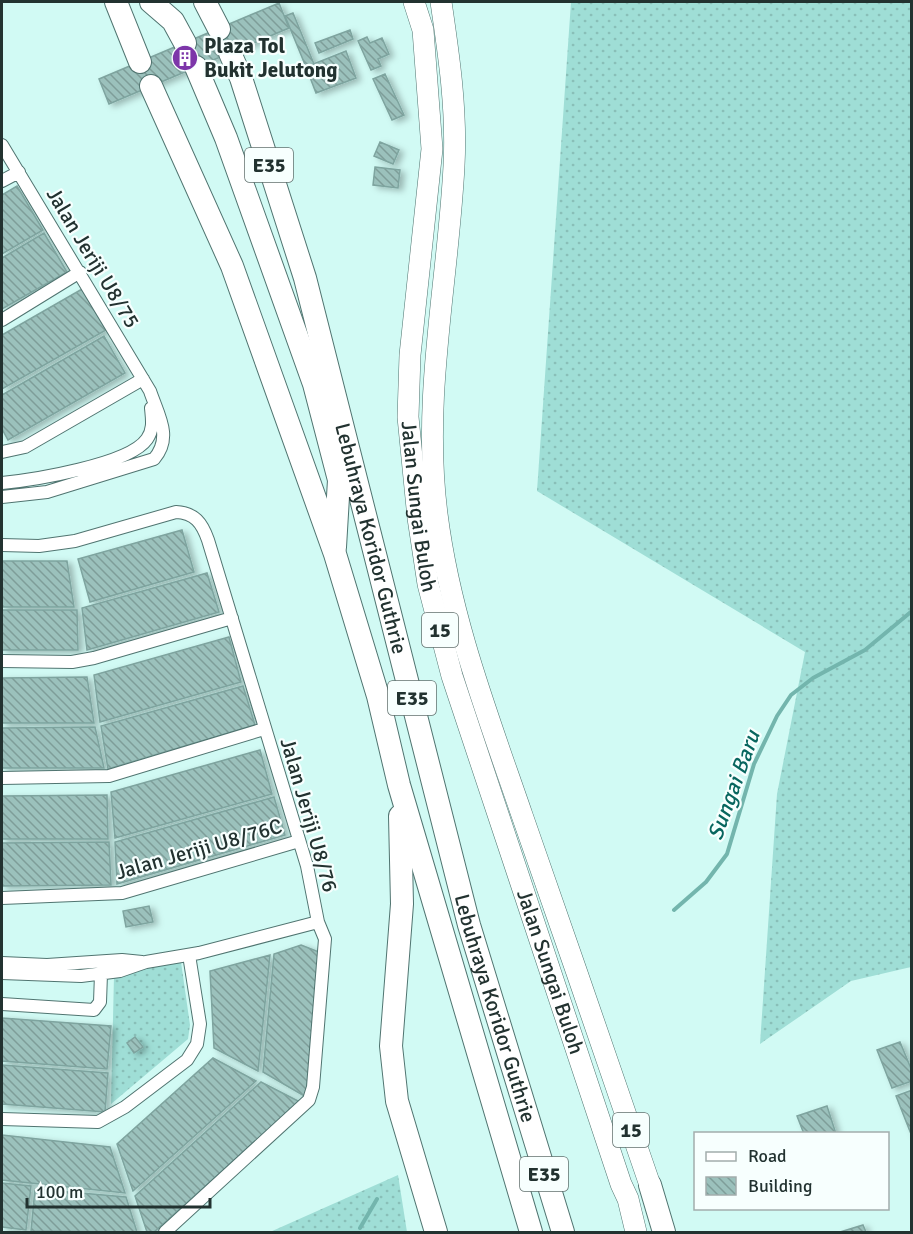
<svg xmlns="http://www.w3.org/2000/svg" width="913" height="1234" font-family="Signika,sans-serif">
<defs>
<pattern id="grass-dots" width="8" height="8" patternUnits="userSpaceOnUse" patternTransform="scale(1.5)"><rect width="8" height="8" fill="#9fded6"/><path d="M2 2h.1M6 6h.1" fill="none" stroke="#89bfb8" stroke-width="1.8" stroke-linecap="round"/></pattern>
<pattern id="building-back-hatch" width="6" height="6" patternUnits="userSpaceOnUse" patternTransform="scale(1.5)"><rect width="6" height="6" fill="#9bc1bc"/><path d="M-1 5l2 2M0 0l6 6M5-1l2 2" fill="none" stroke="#7e9d99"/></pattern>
<filter id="shadow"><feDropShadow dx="4.5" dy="2.5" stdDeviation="3" flood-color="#0004"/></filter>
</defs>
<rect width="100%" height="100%" fill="#d1faf4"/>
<path fill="url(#grass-dots)" d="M 571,2 L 911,2 L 911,967 L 851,981 L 760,1044 L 777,794 L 805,652 L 537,491 Z
M 171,962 L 181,962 L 190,1025 L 188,1039 L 111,1104 L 114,975 Z
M 398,1175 L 407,1232 L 270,1232 Z"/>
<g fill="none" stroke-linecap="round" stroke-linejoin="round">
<path stroke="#73b5ad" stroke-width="4" d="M 674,910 L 706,882 L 727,854 L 754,764 L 777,716 L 791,695 L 813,678 L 865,650 L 912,611
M 360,1228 L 377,1199"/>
</g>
<path fill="url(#building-back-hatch)" stroke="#7ea49f" stroke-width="1.5" filter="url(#shadow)" d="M 279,3 L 289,28 L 109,104 L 99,79 Z
M 293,13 L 314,64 L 306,67 L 285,16 Z
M 350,30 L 353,39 L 319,53 L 315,43 Z
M 367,37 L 370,43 L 382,38 L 389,54 L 378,59 L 381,66 L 371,70 L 358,41 Z
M 346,51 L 356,78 L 316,93 L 306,67 Z
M 385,74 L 404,115 L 392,120 L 373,79 Z
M 380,142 L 399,150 L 393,164 L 374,156 Z
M 375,167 L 400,170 L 398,188 L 373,185 Z
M 17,186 L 43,230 L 2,254 L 2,195 Z
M 44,233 L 67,272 L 2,309 L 2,258 Z
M 82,289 L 106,330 L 2,389 L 2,335 Z
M 104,336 L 125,373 L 8,440 L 2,429 L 2,395 Z
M 182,530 L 194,572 L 90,602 L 78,559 Z
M 2,561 L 67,561 L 74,607 L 2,607 Z
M 207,573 L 219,612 L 87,650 L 82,608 Z
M 2,610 L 77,610 L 78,650 L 2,650 Z
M 229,637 L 241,682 L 100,722 L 94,675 Z
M 87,677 L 94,723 L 2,723 L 2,678 Z
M 243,686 L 255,725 L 108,769 L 101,726 Z
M 95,727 L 104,768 L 2,768 L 2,728 Z
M 260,750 L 272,794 L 115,838 L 111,792 Z
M 107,795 L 108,839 L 2,839 L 2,796 Z
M 274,797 L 285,835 L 117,884 L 115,842 Z
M 109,842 L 111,885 L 2,886 L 2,843 Z
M 149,906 L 153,922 L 126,927 L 123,911 Z
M 301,945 L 319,952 L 306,1097 L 263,1072 L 274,954 Z
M 270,955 L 258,1071 L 214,1048 L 210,971 Z
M 2,1018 L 111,1026 L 107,1069 L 2,1061 Z
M 135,1037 L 143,1047 L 134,1053 L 127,1043 Z
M 900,1042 L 912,1071 L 912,1081 L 892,1088 L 877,1050 Z
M 213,1058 L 256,1081 L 133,1191 L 117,1144 Z
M 2,1065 L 108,1073 L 105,1112 L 2,1104 Z
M 261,1082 L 300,1102 L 154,1232 L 147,1232 L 135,1196 Z
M 912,1090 L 912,1134 L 911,1134 L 896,1096 Z
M 827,1106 L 836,1134 L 804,1134 L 797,1116 Z
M 2,1135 L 110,1147 L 125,1193 L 2,1180 Z
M 2,1183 L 31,1186 L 26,1230 L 2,1227 Z
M 35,1189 L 126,1197 L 137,1232 L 31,1231 Z
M 863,1225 L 866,1232 L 840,1232 Z"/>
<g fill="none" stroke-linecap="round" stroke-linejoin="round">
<g stroke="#507470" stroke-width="14">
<path id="minor" d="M 2,145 L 150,391 C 158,415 173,437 154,459 L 47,492 L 2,497
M 2,181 L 19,172
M 2,320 L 80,272
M 2,452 L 25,447 L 143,379
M 2,483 C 32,480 129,465 147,439 C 154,429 152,419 151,408
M 2,545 L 39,546 L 75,541 L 176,512 C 195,513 202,523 208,540 L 307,866 L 318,922 L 325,939 L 313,1087 L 309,1100 L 165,1232
M 2,661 L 72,662 L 94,658 L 232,618
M 2,778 L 109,776 L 264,729
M 2,898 L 122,893 L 299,841
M 2,963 L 47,965 L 122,960 L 142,962
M 2,973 L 81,976 L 120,971 L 146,962 L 199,953 L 318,922
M 2,1004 L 94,1010 L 100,1002 L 101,974
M 2,1119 L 98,1122 L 125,1107 L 187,1060 L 197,1044 L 200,1024 L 189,955"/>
</g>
<g stroke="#507470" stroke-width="22">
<g id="trunk">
<path id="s1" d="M 414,2 L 423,30 L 432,149 L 410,355 L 408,417 L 418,518 L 428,584 L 452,676 L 621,1184 L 628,1199 L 636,1232"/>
<path d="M 441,2 C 449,56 457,110 454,166 C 448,283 422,396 437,514 C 450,618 488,716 522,815 C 565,938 608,1062 650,1185"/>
</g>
</g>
<g stroke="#507470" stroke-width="24">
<g id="motorway">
<path d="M 116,2 L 140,62"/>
<path d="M 151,2 L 173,21 L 185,43"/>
<path d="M 205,2 L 219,29"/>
<path id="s2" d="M 230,53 L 241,78 L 305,278 L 469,925 L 563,1232"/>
<path d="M 196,67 L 226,138 L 314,384 L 339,480 L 335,547"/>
<path d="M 151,86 L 232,266 L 335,554 L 378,696 L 399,785 L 531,1232"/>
<path d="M 400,816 L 402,904 L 391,1046 L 397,1101 L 436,1232"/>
<path d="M 650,1185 L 664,1232"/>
</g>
</g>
<use href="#minor" stroke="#fff" stroke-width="12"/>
<use href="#trunk" stroke="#fff" stroke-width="21"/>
<use href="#motorway" stroke="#fff" stroke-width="22"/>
</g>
<defs>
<g id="building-disc" transform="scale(1.35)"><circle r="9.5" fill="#7d36a9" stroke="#f7fffe"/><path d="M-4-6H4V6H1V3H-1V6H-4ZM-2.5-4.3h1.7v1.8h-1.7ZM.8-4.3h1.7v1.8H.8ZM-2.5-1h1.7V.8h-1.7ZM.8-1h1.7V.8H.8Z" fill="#fff"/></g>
</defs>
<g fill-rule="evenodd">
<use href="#building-disc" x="185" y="58"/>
</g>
<g text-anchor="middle" stroke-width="4.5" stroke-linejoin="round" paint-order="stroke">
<g fill="#f7fffe" stroke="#62706e" stroke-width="1.5">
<rect x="245" y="148" width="48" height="34" rx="4.5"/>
<rect x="422" y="613" width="36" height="34" rx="4.5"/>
<rect x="388" y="681" width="48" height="34" rx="4.5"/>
<rect x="613" y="1113" width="36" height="34" rx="4.5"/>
<rect x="520" y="1157" width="48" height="34" rx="4.5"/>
</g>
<g font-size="20" font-weight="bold" fill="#223230">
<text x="269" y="172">E35</text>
<text x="440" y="637">15</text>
<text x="412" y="705">E35</text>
<text x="631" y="1137">15</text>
<text x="544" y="1181">E35</text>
</g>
<g font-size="21" font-weight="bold" fill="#223230" stroke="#f7fffe" text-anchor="start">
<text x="204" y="53">Plaza Tol<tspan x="204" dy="24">Bukit Jelutong</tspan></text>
</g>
<g font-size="21" fill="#223230" stroke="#f7fffe">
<text transform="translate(93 258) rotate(59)" y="7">Jalan Jeriji U8/75</text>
<text dy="7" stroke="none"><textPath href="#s1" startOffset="508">Jalan Sungai Buloh</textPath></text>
<text dy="7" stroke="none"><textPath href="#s2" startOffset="506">Lebuhraya Koridor Guthrie</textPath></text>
<text transform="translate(309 815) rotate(74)" y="7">Jalan Jeriji U8/76</text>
<text transform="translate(199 849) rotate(-16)" y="7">Jalan Jeriji U8/76C</text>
<text dy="7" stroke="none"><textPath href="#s1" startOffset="993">Jalan Sungai Buloh</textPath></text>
<text dy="7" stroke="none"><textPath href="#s2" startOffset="992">Lebuhraya Koridor Guthrie</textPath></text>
</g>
<g font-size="22" font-style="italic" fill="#08665f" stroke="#f7fffe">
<text transform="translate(733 785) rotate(-70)" y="8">Sungai Baru</text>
</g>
</g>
<rect width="913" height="1234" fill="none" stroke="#223230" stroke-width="6"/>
<rect x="694" y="1132" width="195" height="78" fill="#f7fffe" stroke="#a2adac" stroke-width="1.5"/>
<rect x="706" y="1152" width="30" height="9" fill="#ffffff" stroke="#a2adac" stroke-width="1.5"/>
<text x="748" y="1162" font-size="18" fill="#223230">Road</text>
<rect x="706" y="1177" width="30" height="18" fill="url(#building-back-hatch)" stroke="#a2adac" stroke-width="1.5"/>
<text x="748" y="1192" font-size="18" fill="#223230">Building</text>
<path d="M27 1198v9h183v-9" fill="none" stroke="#223230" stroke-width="3"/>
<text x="36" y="1198" font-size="18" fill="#223230" stroke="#f7fffe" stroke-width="4.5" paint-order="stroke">100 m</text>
</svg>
